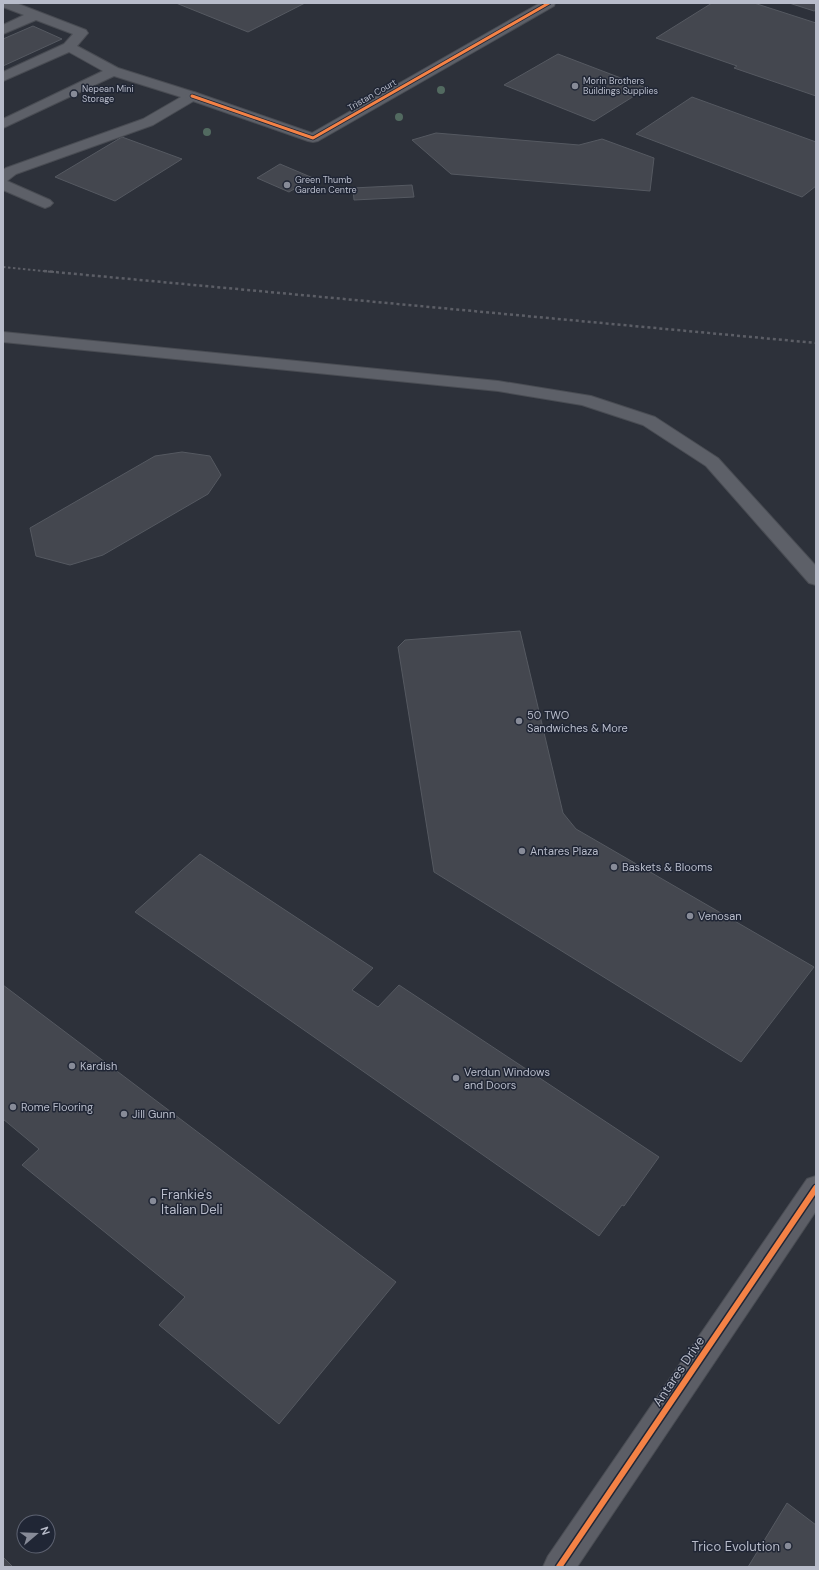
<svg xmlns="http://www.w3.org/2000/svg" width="819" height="1570" font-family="'DM Sans',sans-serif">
<rect width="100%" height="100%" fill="#2d313a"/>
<path fill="#44474f" stroke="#555961" d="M 176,3 L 305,3 L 248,32 Z
M 712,3 L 754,3 L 816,23 L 816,96 L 734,68 L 737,66 L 656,38 Z
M 789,3 L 816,3 L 816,10 L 814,11 Z
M 33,26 L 62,39 L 3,66 L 3,39 Z
M 558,54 L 647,88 L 594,121 L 504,85 Z
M 692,97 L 816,142 L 816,186 L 802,197 L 636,134 Z
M 436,133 L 579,145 L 602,139 L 654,158 L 650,191 L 451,174 L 412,140 Z
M 122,137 L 182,159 L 115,201 L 55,177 Z
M 280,164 L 313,178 L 289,192 L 257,178 Z
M 412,185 L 414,197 L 354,200 L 353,188 Z
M 182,452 L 210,456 L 221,475 L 208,494 L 103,555 L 70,565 L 36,556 L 30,528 L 155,456 Z
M 520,631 L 563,813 L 576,829 L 814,967 L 741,1062 L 434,872 L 398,647 L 405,640 Z
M 200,854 L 373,968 L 352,990 L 378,1007 L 399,985 L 659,1157 L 624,1206 L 622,1205 L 599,1236 L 135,912 Z
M 3,985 L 396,1282 L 279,1424 L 159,1325 L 185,1297 L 22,1165 L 39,1149 L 3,1119 Z
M 787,1503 L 816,1525 L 816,1567 L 748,1567 Z
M 3,1557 L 13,1567 L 3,1567 Z"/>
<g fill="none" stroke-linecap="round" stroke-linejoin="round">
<g stroke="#494c53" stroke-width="2">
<path id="lane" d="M 3,3 L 16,3 L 86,30 L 88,33 L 77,46 L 118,68 L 197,93 L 199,96 L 197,99 L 153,125 L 16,174 L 7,181 L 50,200 L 53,203 L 50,206 L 45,208 L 40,206 L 3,190 L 3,170 L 6,168 L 143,119 L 181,97 L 114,76 L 3,128 L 3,119 L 103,71 L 69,52 L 3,81 L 3,72 L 64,44 L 73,34 L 36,20 L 3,34 L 3,25 L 24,15 L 3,7 Z
M 3,332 L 498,381 L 591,396 L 655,417 L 718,458 L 816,566 L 816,585 L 809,583 L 706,466 L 643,425 L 582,405 L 498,391 L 3,342 Z"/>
</g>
<g stroke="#494c53" stroke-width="2">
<path id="street" d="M 540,3 L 555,3 L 554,6 L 318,141 L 313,142 L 308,141 L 187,99 L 185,96 L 187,93 L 192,92 L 197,93 L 312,133 Z"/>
</g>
<g stroke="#494c53" stroke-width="2">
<path id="secondary" d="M 816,1176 L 816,1211 L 577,1567 L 543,1567 L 548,1556 L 807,1179 Z"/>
</g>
<use href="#lane" fill="#5d6068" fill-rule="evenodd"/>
<use href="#street" fill="#5d6068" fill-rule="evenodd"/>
<use href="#secondary" fill="#5c5e66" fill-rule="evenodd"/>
<path stroke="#5c5e66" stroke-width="2" stroke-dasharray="2.5 2.5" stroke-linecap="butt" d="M 3,267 L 54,272"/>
<path stroke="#5c5e66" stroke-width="2.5" stroke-dasharray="3 3" stroke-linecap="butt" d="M 44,271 L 816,343"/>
<g stroke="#202635" stroke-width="4.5">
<path id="cycleway-far1" d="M 192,96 L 313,138 L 549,3"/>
</g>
<g stroke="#202635" stroke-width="9">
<path id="cycleway" d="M 559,1567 L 816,1188"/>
</g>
<use href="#cycleway-far1" stroke="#f48246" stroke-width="3"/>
<use href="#cycleway" stroke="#f48246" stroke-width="6"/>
</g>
<g fill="#526a60">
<circle cx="441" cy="90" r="4"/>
<circle cx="399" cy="117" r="4"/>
<circle cx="207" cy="132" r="4"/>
</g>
<g fill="#878b98" stroke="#202635" stroke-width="1.5">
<circle cx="575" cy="86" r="4"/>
<circle cx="74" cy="94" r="4"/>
<circle cx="287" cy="185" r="4"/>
<circle cx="519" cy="721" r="4"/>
<circle cx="522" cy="851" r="4"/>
<circle cx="614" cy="867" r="4"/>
<circle cx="690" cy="916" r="4"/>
<circle cx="72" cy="1066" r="4"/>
<circle cx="456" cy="1078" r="4"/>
<circle cx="13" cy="1107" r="4"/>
<circle cx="124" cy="1114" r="4"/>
<circle cx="153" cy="1201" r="4"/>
<circle cx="788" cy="1546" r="4"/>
</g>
<g text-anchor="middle" stroke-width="3" stroke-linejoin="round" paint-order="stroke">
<g font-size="9" fill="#b8bcca" stroke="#202635" text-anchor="start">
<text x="583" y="84">Morin Brothers<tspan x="583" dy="10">Buildings Supplies</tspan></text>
<text x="82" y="92">Nepean Mini<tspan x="82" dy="10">Storage</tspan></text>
<text x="295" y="183">Green Thumb<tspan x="295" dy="10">Garden Centre</tspan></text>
</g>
<g font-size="9" fill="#b8bcca" stroke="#202635">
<text transform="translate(372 95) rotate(-30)" y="3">Tristan Court</text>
</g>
<g font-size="11" fill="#b8bcca" stroke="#202635" text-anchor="start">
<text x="527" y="719">50 TWO<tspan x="527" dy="13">Sandwiches &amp; More</tspan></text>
<text x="530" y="855">Antares Plaza</text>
<text x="622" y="871">Baskets &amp; Blooms</text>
<text x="698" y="920">Venosan</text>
<text x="80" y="1070">Kardish</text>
<text x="464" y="1076">Verdun Windows<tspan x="464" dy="13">and Doors</tspan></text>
<text x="21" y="1111">Rome Flooring</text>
<text x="132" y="1118">Jill Gunn</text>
</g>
<g font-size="13" fill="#b8bcca" stroke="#202635" text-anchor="start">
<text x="161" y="1199">Frankie's<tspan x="161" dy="15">Italian Deli</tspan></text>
<text x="780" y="1551" text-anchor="end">Trico Evolution</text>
</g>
<g font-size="13" fill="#b8bcca" stroke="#202635">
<text transform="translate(678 1371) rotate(-56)" y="5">Antares Drive</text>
</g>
</g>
<rect width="819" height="1570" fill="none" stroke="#b8bcca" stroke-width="8"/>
<g transform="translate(36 1534) rotate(71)"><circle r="19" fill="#202635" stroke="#5d6271"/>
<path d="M0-3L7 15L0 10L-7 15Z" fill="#878b98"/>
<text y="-6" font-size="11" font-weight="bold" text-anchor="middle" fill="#b8bcca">N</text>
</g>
</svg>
